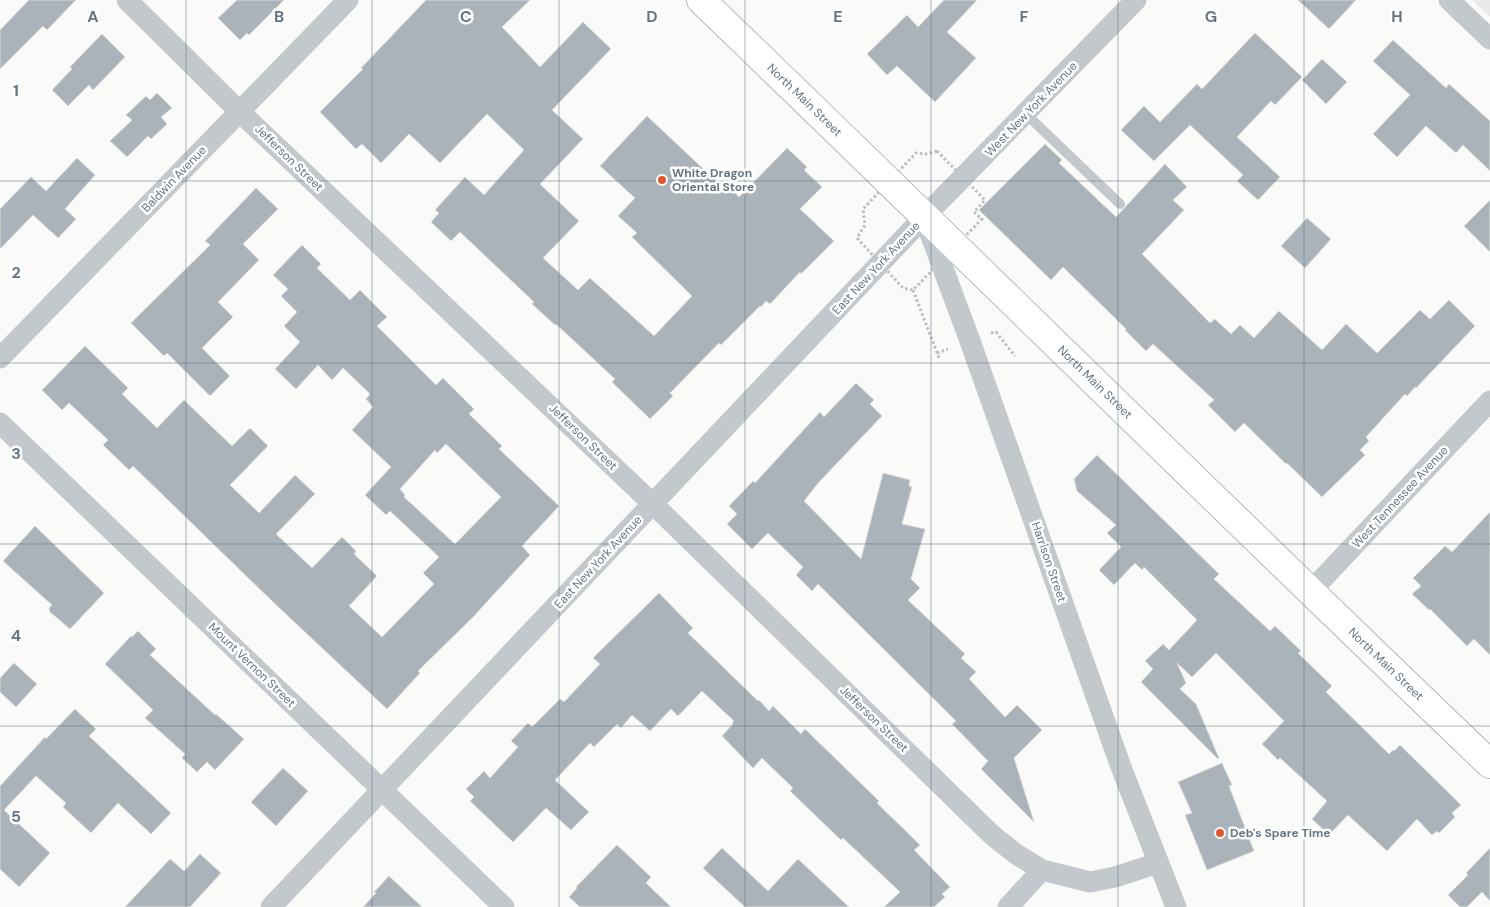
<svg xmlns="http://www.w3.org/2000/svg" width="1490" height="907" font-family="'DM Sans',sans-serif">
<rect width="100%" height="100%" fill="#fafaf8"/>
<path fill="#e8e9e9" d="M 1472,0 L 1490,0 L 1490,17 Z"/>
<path fill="#aab3b9" stroke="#dcdcda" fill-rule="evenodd" d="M 29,0 L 76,0 L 47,30 L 43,26 L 0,69 L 0,30 Z
M 237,0 L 284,0 L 249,35 L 247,33 L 240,40 L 218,18 Z
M 426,0 L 530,0 L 502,27 L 540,67 L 583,22 L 611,49 L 552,110 L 583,139 L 540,184 L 579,221 L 543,258 L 578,290 L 590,278 L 654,336 L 692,296 L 632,237 L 637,233 L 618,216 L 635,198 L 600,166 L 647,116 L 729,193 L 732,189 L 739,197 L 787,148 L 807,167 L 804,170 L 822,187 L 800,209 L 834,241 L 801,274 L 800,272 L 770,304 L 766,301 L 761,307 L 760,306 L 721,345 L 719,343 L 670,393 L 673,396 L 650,419 L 612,382 L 615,379 L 556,324 L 555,325 L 532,304 L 534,302 L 460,232 L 451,241 L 431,222 L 439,213 L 435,210 L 465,177 L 484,195 L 524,150 L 487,114 L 440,163 L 409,134 L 381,163 L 362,144 L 356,149 L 320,112 L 363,69 L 361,68 Z
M 944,0 L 977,0 L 947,32 L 976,58 L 935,102 L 897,66 L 887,75 L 867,54 L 907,15 L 918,27 Z
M 1298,0 L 1356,0 L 1329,29 Z
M 1255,33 L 1302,77 L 1275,105 L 1271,101 L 1237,137 L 1280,177 L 1258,200 L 1237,181 L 1243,175 L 1190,125 L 1154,161 L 1121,130 L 1144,106 L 1160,122 L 1197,84 L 1202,89 Z
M 102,34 L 125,57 L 93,90 L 89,85 L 68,106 L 52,90 L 72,69 L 70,67 Z
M 1393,40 L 1446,88 L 1449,84 L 1490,121 L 1490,171 L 1463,145 L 1456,153 L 1426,126 L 1397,157 L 1373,134 L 1410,95 L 1373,61 Z
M 1322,59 L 1347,82 L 1326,104 L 1302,80 Z
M 157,93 L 172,108 L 161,117 L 167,124 L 151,139 L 148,136 L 127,157 L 110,141 L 132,120 L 126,115 L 146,96 L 150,100 Z
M 1045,144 L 1062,160 L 1059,163 L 1116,217 L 1165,164 L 1187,187 L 1173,200 L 1184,210 L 1142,254 L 1210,323 L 1215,319 L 1231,334 L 1240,325 L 1254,338 L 1279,311 L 1322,350 L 1346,324 L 1377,353 L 1420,310 L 1430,319 L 1449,300 L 1475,326 L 1416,388 L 1415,387 L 1407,396 L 1405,394 L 1366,437 L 1369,441 L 1360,450 L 1365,455 L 1322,497 L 1287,463 L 1286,464 L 1244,423 L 1235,432 L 1208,405 L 1214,400 L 1153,344 L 1146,351 L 1125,330 L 1126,329 L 1063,267 L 1051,280 L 979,210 Z
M 77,158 L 95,175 L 65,209 L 76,219 L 58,238 L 33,215 L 0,249 L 0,209 L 31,177 L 46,191 Z
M 256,188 L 278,209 L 243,244 L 259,260 L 218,302 L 233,317 L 202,348 L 230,376 L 210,396 L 167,353 L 164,356 L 131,323 L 210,245 L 205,241 Z
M 1490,200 L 1490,252 L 1464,226 Z
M 1307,218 L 1331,239 L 1305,268 L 1281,246 Z
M 302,245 L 321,264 L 317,268 L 350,300 L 360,290 L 387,317 L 377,326 L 436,385 L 443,378 L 474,409 L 469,414 L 502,446 L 499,449 L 559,506 L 522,546 L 530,555 L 473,617 L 418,671 L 420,673 L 387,709 L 272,601 L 133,466 L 129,470 L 103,445 L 108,440 L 69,403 L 62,410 L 42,390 L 85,346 L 128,388 L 122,394 L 157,428 L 184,400 L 232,446 L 250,428 L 268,446 L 230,485 L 259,513 L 295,475 L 315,494 L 276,534 L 312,568 L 342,537 L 356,551 L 354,554 L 377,576 L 349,606 L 382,637 L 434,584 L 423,573 L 439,557 L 390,511 L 386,515 L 365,495 L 391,467 L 352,430 L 373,407 L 366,399 L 370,394 L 343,368 L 332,380 L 318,365 L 296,389 L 275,369 L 300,342 L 284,326 L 297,312 L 281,296 L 288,289 L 273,275 ZM 446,444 L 501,497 L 455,544 L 404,497 L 405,495 L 400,489 L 435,450 L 437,453 Z
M 856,383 L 874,400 L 870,404 L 882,416 L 819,482 L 804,501 L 861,559 L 883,473 L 910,480 L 909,486 L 912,487 L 902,524 L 925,529 L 911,579 L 920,588 L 908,600 L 965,654 L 961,658 L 976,672 L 969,679 L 1005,717 L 1017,705 L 1042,730 L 1014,758 L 1034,822 L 981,769 L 988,761 L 952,724 L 956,721 L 818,584 L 812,591 L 796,575 L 803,567 L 768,533 L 752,549 L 727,524 L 737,514 L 729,506 L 753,481 L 755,483 L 820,412 L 824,417 Z
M 1097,455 L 1219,574 L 1214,579 L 1270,631 L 1275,626 L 1301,651 L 1298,653 L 1332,686 L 1326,692 L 1389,754 L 1393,750 L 1394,751 L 1400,745 L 1461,805 L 1452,813 L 1455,817 L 1439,833 L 1437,831 L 1432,835 L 1417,819 L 1387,851 L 1348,815 L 1329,835 L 1312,819 L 1327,801 L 1280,758 L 1278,760 L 1262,744 L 1284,721 L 1216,653 L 1192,677 L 1177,663 L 1186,683 L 1180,689 L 1196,704 L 1219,758 L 1218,759 L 1141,682 L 1153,669 L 1145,661 L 1163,644 L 1169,650 L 1197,620 L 1144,567 L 1142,570 L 1135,563 L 1114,585 L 1099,570 L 1121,547 L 1107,533 L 1116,525 L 1077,491 L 1074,479 Z
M 1490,512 L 1490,655 L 1474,639 L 1467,646 L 1430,609 L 1429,610 L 1412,594 L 1421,586 L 1413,578 L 1445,546 L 1452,552 Z
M 35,526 L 104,593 L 70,629 L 50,612 L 49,608 L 52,605 L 3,561 Z
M 659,593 L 693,628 L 688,633 L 758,701 L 759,700 L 769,711 L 773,706 L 801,734 L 805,729 L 879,801 L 877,803 L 920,845 L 914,850 L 950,887 L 942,894 L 945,897 L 934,907 L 884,907 L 900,892 L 843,838 L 841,840 L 790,791 L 793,788 L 762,758 L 753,768 L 722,736 L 733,724 L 732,723 L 734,721 L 702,691 L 678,716 L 671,709 L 650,731 L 632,715 L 621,728 L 617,724 L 594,747 L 590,743 L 555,780 L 589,812 L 571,830 L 546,808 L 513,842 L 470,801 L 474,797 L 466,789 L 484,771 L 490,778 L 518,747 L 511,741 L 528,723 L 532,727 L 560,699 L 564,702 L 600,664 L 593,658 Z
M 138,631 L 156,649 L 150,655 L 215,715 L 216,714 L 244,739 L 215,770 L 207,762 L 197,772 L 182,758 L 185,754 L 145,718 L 153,710 L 105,664 L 131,636 L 132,637 Z
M 14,663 L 37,684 L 16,707 L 0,692 L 0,678 Z
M 75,709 L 96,729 L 89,736 L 171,813 L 151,834 L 118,803 L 91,833 L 63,807 L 66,803 L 36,776 L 4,810 L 50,853 L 19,887 L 0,869 L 0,786 L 45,737 L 46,739 Z
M 1222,763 L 1232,785 L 1229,786 L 1254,851 L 1207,870 L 1185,815 L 1192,813 L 1178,782 Z
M 283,768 L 308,791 L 276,826 L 251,802 Z
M 617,845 L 651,877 L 646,883 L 671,907 L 580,907 L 569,897 L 577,888 L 576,887 Z
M 722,848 L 768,891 L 798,859 L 849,907 L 745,907 L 703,868 Z
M 1490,848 L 1490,901 L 1482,892 L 1467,907 L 1460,907 L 1448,895 L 1468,875 L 1466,873 Z
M 200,854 L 221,873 L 190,907 L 125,907 L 170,859 L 184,871 Z
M 389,876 L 422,907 L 363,907 L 376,893 L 374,892 Z"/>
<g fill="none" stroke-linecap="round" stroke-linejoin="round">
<g stroke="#b3babf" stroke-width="30">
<g id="secondary">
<path id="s1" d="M 701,0 C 965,254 1225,511 1490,764"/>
</g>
</g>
<path stroke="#bbbfc2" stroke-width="3" stroke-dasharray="2.5 2.5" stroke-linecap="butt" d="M 937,151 L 985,200 L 974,212 L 982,219 L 913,290 L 903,288 L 857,238 L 865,225 L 863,209 L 916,153 L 926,154 Z
M 913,290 L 939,358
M 991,333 L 996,332 L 1015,356
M 937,353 L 948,349"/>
<path stroke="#c3c8cc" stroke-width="10" d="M 1026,114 L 1120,204"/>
<path stroke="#c3c8cc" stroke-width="21" d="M 127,0 L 240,112 L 653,504 L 992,835 L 1016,854 L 1042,870 L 1090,882 L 1115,877 L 1158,863
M 1449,0 L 1490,39
M 924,217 L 970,341 L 1121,767 L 1176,907
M 0,358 L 348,0
M 0,423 L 504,907
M 1310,592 L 1490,401
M 271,907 L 924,217 L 1136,0
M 1008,907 L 1042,870"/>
<use href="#secondary" stroke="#fff" stroke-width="28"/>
</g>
<path fill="none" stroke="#657683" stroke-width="1" stroke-opacity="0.55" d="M 186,0 L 186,907M 372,0 L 372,907M 559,0 L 559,907M 745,0 L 745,907M 931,0 L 931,907M 1118,0 L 1118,907M 1304,0 L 1304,907M 0,181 L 1490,181M 0,363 L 1490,363M 0,544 L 1490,544M 0,726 L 1490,726"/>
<g fill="#e4572e" stroke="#fff" stroke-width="2">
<circle cx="662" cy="180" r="5"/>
<circle cx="1220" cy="833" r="5"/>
</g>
<g text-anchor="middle" stroke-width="5" stroke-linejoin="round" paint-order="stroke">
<g font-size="12" fill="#657683" stroke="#fff">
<text dy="4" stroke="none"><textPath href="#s1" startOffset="144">North Main Street</textPath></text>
<text transform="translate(1031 109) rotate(-46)" y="4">West New York Avenue</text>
<text transform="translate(289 158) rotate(44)" y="4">Jefferson Street</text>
<text transform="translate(174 179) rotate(-46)" y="4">Baldwin Avenue</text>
<text transform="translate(876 268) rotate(-47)" y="4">East New York Avenue</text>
<text dy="4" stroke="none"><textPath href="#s1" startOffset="549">North Main Street</textPath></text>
<text transform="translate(583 437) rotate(44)" y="4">Jefferson Street</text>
<text transform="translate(1400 497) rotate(-47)" y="4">West Tennessee Avenue</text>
<text transform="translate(598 562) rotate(-47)" y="4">East New York Avenue</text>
<text transform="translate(1049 562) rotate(71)" y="4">Harrison Street</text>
<text dy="4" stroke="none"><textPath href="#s1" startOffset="954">North Main Street</textPath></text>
<text transform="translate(252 665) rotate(44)" y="4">Mount Vernon Street</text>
<text transform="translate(874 719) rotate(44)" y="4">Jefferson Street</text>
</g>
<g font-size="12" font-weight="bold" fill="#657683" stroke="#fff" text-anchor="start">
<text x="672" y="177">White Dragon<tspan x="672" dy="14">Oriental Store</tspan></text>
<text x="1230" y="837">Deb's Spare Time</text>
</g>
</g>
<g font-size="16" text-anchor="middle" font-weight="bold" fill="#657683" stroke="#fff" stroke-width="5" stroke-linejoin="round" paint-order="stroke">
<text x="93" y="22">A</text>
<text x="279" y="22">B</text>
<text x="466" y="22">C</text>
<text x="652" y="22">D</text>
<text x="838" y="22">E</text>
<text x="1024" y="22">F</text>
<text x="1211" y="22">G</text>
<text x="1397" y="22">H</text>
<text x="16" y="96">1</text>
<text x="16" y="278">2</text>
<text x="16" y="459">3</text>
<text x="16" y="641">4</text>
<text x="16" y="822">5</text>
</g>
</svg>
